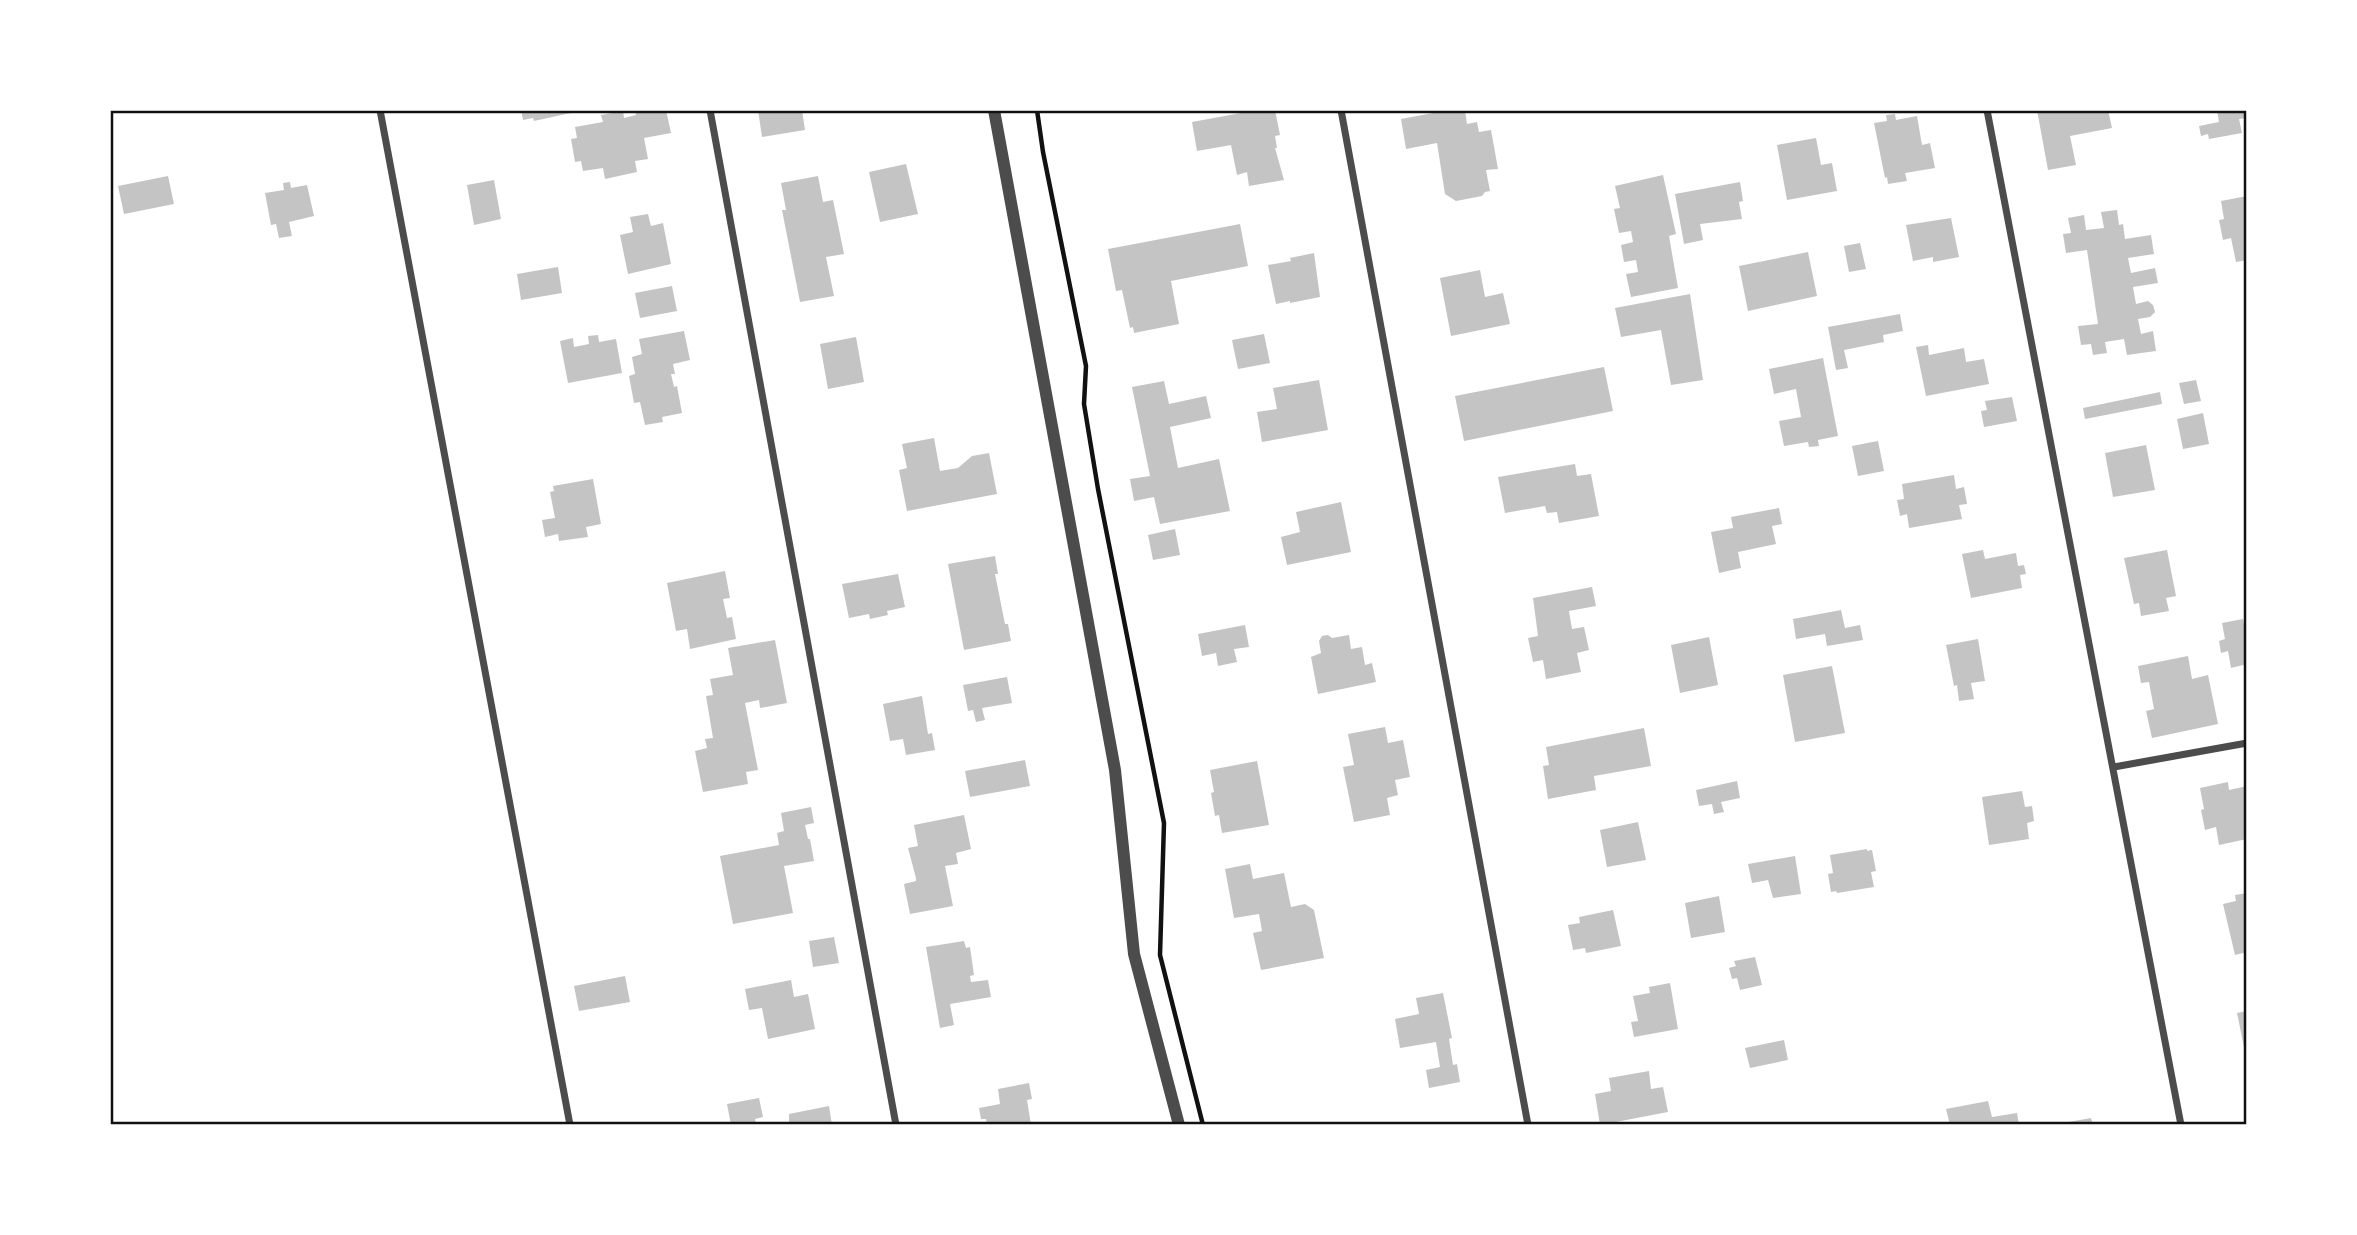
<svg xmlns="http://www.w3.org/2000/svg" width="2357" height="1235" font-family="'IBM Plex Sans',sans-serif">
<rect width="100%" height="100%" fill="#fff"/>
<path fill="#c4c4c4" d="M 521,110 L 580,110 L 580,111 L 534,121 L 533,118 L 523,120 Z
M 635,110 L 666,110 L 671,133 L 644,138 L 648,159 L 635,161 L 637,172 L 605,179 L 603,168 L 583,171 L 581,161 L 575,162 L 571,139 L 577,138 L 575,127 L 603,122 L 601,115 L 623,111 L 624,118 L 636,115 Z
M 758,110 L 802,110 L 805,130 L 762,137 Z
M 1257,110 L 1275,110 L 1280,135 L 1275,136 L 1277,148 L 1275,148 L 1284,180 L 1249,186 L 1247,172 L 1237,175 L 1231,145 L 1197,151 L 1192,122 Z
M 1449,110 L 1465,110 L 1467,124 L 1477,122 L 1479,132 L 1491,130 L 1498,169 L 1486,170 L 1490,191 L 1485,192 L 1482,196 L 1456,201 L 1445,194 L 1437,143 L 1406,149 L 1401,119 Z
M 2037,110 L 2108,110 L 2112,128 L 2070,136 L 2076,165 L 2048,170 Z
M 2217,110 L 2247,110 L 2247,118 L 2239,119 L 2242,133 L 2209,139 L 2208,134 L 2201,136 L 2199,126 L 2219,122 Z
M 1895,114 L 1896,120 L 1917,116 L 1922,145 L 1930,143 L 1935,168 L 1905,173 L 1907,181 L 1888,184 L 1887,177 L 1885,178 L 1874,123 L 1887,121 L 1886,115 Z
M 1816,138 L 1821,165 L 1832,163 L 1837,191 L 1787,200 L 1777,145 Z
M 906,164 L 918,214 L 880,222 L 869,172 Z
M 1663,175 L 1676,234 L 1669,236 L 1678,288 L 1631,297 L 1626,274 L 1638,272 L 1636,260 L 1624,262 L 1621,245 L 1633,242 L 1631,231 L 1619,233 L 1614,209 L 1620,208 L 1615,186 Z
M 168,176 L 174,204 L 124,214 L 118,186 Z
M 818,176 L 823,202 L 833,200 L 844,254 L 826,257 L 834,296 L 800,302 L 782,210 L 786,210 L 781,183 Z
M 494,180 L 501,219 L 474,225 L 467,185 Z
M 290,182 L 291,188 L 307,185 L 314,216 L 289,222 L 292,236 L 279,238 L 276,224 L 271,225 L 265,193 L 284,190 L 283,183 Z
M 1740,182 L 1743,201 L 1739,202 L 1742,219 L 1700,224 L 1703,240 L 1684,244 L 1675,194 Z
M 2247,196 L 2247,260 L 2236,262 L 2231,238 L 2223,240 L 2219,220 L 2224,219 L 2221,201 Z
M 2117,210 L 2119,225 L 2123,224 L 2125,239 L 2151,235 L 2154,254 L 2128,258 L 2131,273 L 2155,268 L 2158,283 L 2133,287 L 2136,304 L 2148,301 L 2153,305 L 2155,312 L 2150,317 L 2138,319 L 2141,334 L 2153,331 L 2156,351 L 2127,355 L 2124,339 L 2105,342 L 2107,353 L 2093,355 L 2091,344 L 2081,345 L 2078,326 L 2098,324 L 2087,250 L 2066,253 L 2063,234 L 2071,233 L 2068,218 L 2084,215 L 2086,230 L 2104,228 L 2101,212 Z
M 648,214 L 651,226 L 663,223 L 671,264 L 628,274 L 620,235 L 633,232 L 630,217 Z
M 1951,218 L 1959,257 L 1933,262 L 1933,257 L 1913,261 L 1906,225 Z
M 1240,224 L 1248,266 L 1171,281 L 1179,324 L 1134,333 L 1133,327 L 1130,328 L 1122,290 L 1116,291 L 1108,249 Z
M 1860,243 L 1866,269 L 1849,272 L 1844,246 Z
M 1808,252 L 1817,296 L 1748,311 L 1739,266 Z
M 1314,253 L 1320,297 L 1290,303 L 1290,301 L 1276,304 L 1268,265 L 1291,261 L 1290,258 Z
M 558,267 L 562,293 L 521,300 L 517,274 Z
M 1480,270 L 1485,297 L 1503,293 L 1510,324 L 1451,336 L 1440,278 Z
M 672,286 L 677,311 L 640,318 L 635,293 Z
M 1690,294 L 1703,380 L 1671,385 L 1661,330 L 1621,337 L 1615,308 Z
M 1900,314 L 1903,331 L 1883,335 L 1884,342 L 1844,350 L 1848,368 L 1836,370 L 1828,327 Z
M 684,331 L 690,360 L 673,364 L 675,374 L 671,374 L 674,387 L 677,386 L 682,413 L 662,417 L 663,422 L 645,425 L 640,402 L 634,403 L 629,376 L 635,374 L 632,357 L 642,354 L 639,339 Z
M 1264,334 L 1270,363 L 1238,369 L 1232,340 Z
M 598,335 L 599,342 L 616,339 L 622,373 L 568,383 L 560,341 L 573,338 L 574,347 L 589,344 L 588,336 Z
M 856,337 L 864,382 L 828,389 L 820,344 Z
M 1928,345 L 1929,355 L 1964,348 L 1966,362 L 1984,359 L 1989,384 L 1926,396 L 1916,347 Z
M 1823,358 L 1838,436 L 1818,440 L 1819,446 L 1809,447 L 1808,442 L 1784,446 L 1779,421 L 1801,417 L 1796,389 L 1774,394 L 1769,369 Z
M 1604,367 L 1613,411 L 1464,441 L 1455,396 Z
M 1319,380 L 1328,430 L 1262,442 L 1257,412 L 1277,409 L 1273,388 Z
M 2196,380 L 2201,401 L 2184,404 L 2179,383 Z
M 1164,381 L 1169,404 L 1206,396 L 1211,418 L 1170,427 L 1178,468 L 1219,459 L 1230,511 L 1160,524 L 1154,497 L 1134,501 L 1130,479 L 1150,476 L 1132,387 Z
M 2160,392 L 2162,404 L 2085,419 L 2083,408 Z
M 2012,397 L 2017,421 L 1984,427 L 1981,411 L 1987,410 L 1985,401 Z
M 2203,413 L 2209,444 L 2183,449 L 2177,419 Z
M 934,438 L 940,471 L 958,468 L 972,456 L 989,453 L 997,494 L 907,511 L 899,470 L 907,468 L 902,444 Z
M 1878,441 L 1884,471 L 1858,476 L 1852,446 Z
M 2146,445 L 2155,490 L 2113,497 L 2105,453 Z
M 1575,464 L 1577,476 L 1591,474 L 1599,516 L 1559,523 L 1557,512 L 1547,513 L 1545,506 L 1505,513 L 1498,477 Z
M 1954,475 L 1956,489 L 1964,487 L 1967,504 L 1959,505 L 1962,519 L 1909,528 L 1907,514 L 1900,516 L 1897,500 L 1904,499 L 1902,484 Z
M 593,479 L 601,524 L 586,527 L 588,537 L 559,541 L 558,534 L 545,537 L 542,520 L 555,518 L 550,492 L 554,491 L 553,486 Z
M 1341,502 L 1351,552 L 1287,565 L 1281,537 L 1300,532 L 1296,512 Z
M 1779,508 L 1782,524 L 1772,526 L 1776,544 L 1738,552 L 1741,568 L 1719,573 L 1711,532 L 1733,528 L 1731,517 Z
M 1175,529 L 1180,555 L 1153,560 L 1148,535 Z
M 1983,550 L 1985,559 L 2016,553 L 2018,566 L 2024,565 L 2026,574 L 2020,575 L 2022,588 L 1971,598 L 1962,554 Z
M 2167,550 L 2176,596 L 2166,598 L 2169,611 L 2141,616 L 2139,603 L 2134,604 L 2124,558 Z
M 995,556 L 998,574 L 995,574 L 1005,624 L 1008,624 L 1011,641 L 964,650 L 948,564 Z
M 725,571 L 730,598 L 723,599 L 727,618 L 732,617 L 736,639 L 690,649 L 687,629 L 676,631 L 667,583 Z
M 898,574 L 905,607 L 887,611 L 888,615 L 870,619 L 869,614 L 849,618 L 842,584 Z
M 1592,587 L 1596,606 L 1569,611 L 1572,629 L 1584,627 L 1589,650 L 1577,653 L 1581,672 L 1546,679 L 1543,660 L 1533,662 L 1528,638 L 1538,636 L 1533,598 Z
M 1841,610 L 1845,628 L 1860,625 L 1863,640 L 1827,646 L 1825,634 L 1796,639 L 1793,619 Z
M 2243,619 L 2247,640 L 2247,664 L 2231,668 L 2228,651 L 2221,653 L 2219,641 L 2225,639 L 2222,623 Z
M 1245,625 L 1249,647 L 1234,649 L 1237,662 L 1218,666 L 1216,653 L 1202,656 L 1198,634 Z
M 1328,635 L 1332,638 L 1349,635 L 1351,649 L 1362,647 L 1365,665 L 1372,663 L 1376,682 L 1318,694 L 1311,657 L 1321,653 L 1319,641 L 1322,636 Z
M 1709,637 L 1718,685 L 1680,693 L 1671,645 Z
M 1978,639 L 1985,681 L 1971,683 L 1974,699 L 1959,701 L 1957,685 L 1954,686 L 1946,645 Z
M 775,640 L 787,703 L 760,708 L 759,700 L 745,703 L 758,770 L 746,772 L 748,784 L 703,792 L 695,751 L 707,748 L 705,739 L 713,738 L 706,696 L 713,695 L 710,679 L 733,675 L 728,648 Z
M 2188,656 L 2192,679 L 2208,675 L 2218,724 L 2152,738 L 2146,711 L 2154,709 L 2149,682 L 2141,683 L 2138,666 Z
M 1832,666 L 1845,733 L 1795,742 L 1783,675 Z
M 1007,677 L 1012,703 L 982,708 L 985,720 L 976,722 L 973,710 L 968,711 L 963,685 Z
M 922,696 L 928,734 L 932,733 L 935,750 L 906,755 L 903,739 L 890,741 L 883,704 Z
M 1385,727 L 1388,743 L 1403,740 L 1410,777 L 1395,780 L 1398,795 L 1387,798 L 1390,815 L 1354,822 L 1343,767 L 1354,765 L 1348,734 Z
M 1644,728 L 1651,766 L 1594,776 L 1596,790 L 1548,799 L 1543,766 L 1549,765 L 1546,747 Z
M 1025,760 L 1030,786 L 970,797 L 965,771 Z
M 1257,761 L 1269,825 L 1222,833 L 1219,815 L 1215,816 L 1211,793 L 1214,792 L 1210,770 Z
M 1737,781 L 1740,798 L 1721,802 L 1724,812 L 1714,814 L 1712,804 L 1699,806 L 1696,790 Z
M 2228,782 L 2229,790 L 2247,786 L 2247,839 L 2219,845 L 2216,827 L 2205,830 L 2201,810 L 2204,809 L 2200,788 Z
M 2022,791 L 2025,807 L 2032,806 L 2034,821 L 2027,823 L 2029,839 L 1989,845 L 1982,797 Z
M 811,807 L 814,823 L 805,825 L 808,839 L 810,839 L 814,861 L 784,866 L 793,913 L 733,924 L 720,856 L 779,845 L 777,833 L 784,831 L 781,813 Z
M 964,815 L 971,849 L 956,853 L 958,864 L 945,866 L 953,906 L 910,914 L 904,884 L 916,881 L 916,878 L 908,848 L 918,846 L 914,825 Z
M 1638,822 L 1646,860 L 1607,867 L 1600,830 Z
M 1867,849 L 1867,851 L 1872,850 L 1876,871 L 1871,872 L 1874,887 L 1837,893 L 1836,891 L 1831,892 L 1828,874 L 1833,873 L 1830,855 Z
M 1795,856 L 1801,894 L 1773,898 L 1768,880 L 1752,883 L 1748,864 Z
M 1250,864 L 1253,879 L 1284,873 L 1291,907 L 1305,904 L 1314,910 L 1324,958 L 1261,970 L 1253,933 L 1262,931 L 1259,914 L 1234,918 L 1225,869 Z
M 2247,893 L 2247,952 L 2235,955 L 2223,904 L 2236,901 L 2235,895 Z
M 1719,896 L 1725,932 L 1691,938 L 1685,903 Z
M 1613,910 L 1621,946 L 1586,953 L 1585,948 L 1573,950 L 1568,925 L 1580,923 L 1579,917 Z
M 834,937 L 839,963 L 813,967 L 809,941 Z
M 964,941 L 966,948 L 970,947 L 974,975 L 970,976 L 971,982 L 988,980 L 991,997 L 950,1004 L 954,1025 L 940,1028 L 926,947 Z
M 1755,957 L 1762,985 L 1740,990 L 1737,978 L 1732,979 L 1729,968 L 1736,966 L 1734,961 Z
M 625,976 L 630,1002 L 579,1011 L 574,986 Z
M 791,980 L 794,997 L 808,994 L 815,1029 L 768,1039 L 762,1008 L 749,1010 L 745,989 Z
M 1670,983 L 1678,1029 L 1634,1037 L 1631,1022 L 1638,1021 L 1633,996 L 1650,993 L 1649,987 Z
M 1443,993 L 1452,1038 L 1449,1039 L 1453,1065 L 1457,1064 L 1460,1082 L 1429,1088 L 1426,1070 L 1440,1067 L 1436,1042 L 1400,1048 L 1395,1019 L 1419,1014 L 1416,998 Z
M 2247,1011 L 2247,1057 L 2246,1057 L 2237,1013 Z
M 1784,1040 L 1788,1060 L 1750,1068 L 1745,1048 Z
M 1649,1071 L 1651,1089 L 1663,1087 L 1668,1112 L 1600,1125 L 1595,1094 L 1611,1091 L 1609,1078 Z
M 1029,1083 L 1032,1099 L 1027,1100 L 1031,1125 L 987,1125 L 986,1119 L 981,1119 L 979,1108 L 1000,1104 L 998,1089 Z
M 759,1098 L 763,1117 L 755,1119 L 756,1125 L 731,1125 L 727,1104 Z
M 1988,1101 L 1992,1117 L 2017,1113 L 2019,1125 L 1950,1125 L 1946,1109 Z
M 829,1106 L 832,1125 L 789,1125 L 789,1114 Z
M 2091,1118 L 2093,1125 L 2063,1125 L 2063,1123 Z"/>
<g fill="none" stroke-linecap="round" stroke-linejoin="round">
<path stroke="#111" stroke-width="4.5" d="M 1037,110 L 1043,152 L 1086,366 L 1084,404 L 1098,489 L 1164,823 L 1160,955 L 1203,1125"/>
<path stroke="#4c4c4c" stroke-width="7" d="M 380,110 L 570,1125
M 710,110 L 896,1125
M 1341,110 L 1528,1125
M 1987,110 L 2181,1125
M 2114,767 L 2247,743"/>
<path stroke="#4c4c4c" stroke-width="12" d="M 994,110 L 1115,770 L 1134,954 L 1179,1125"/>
</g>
<rect width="2357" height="1235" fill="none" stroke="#ffffff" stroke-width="224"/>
<rect x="112" y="112" width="2133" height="1011" fill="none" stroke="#111" stroke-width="2.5"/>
</svg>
